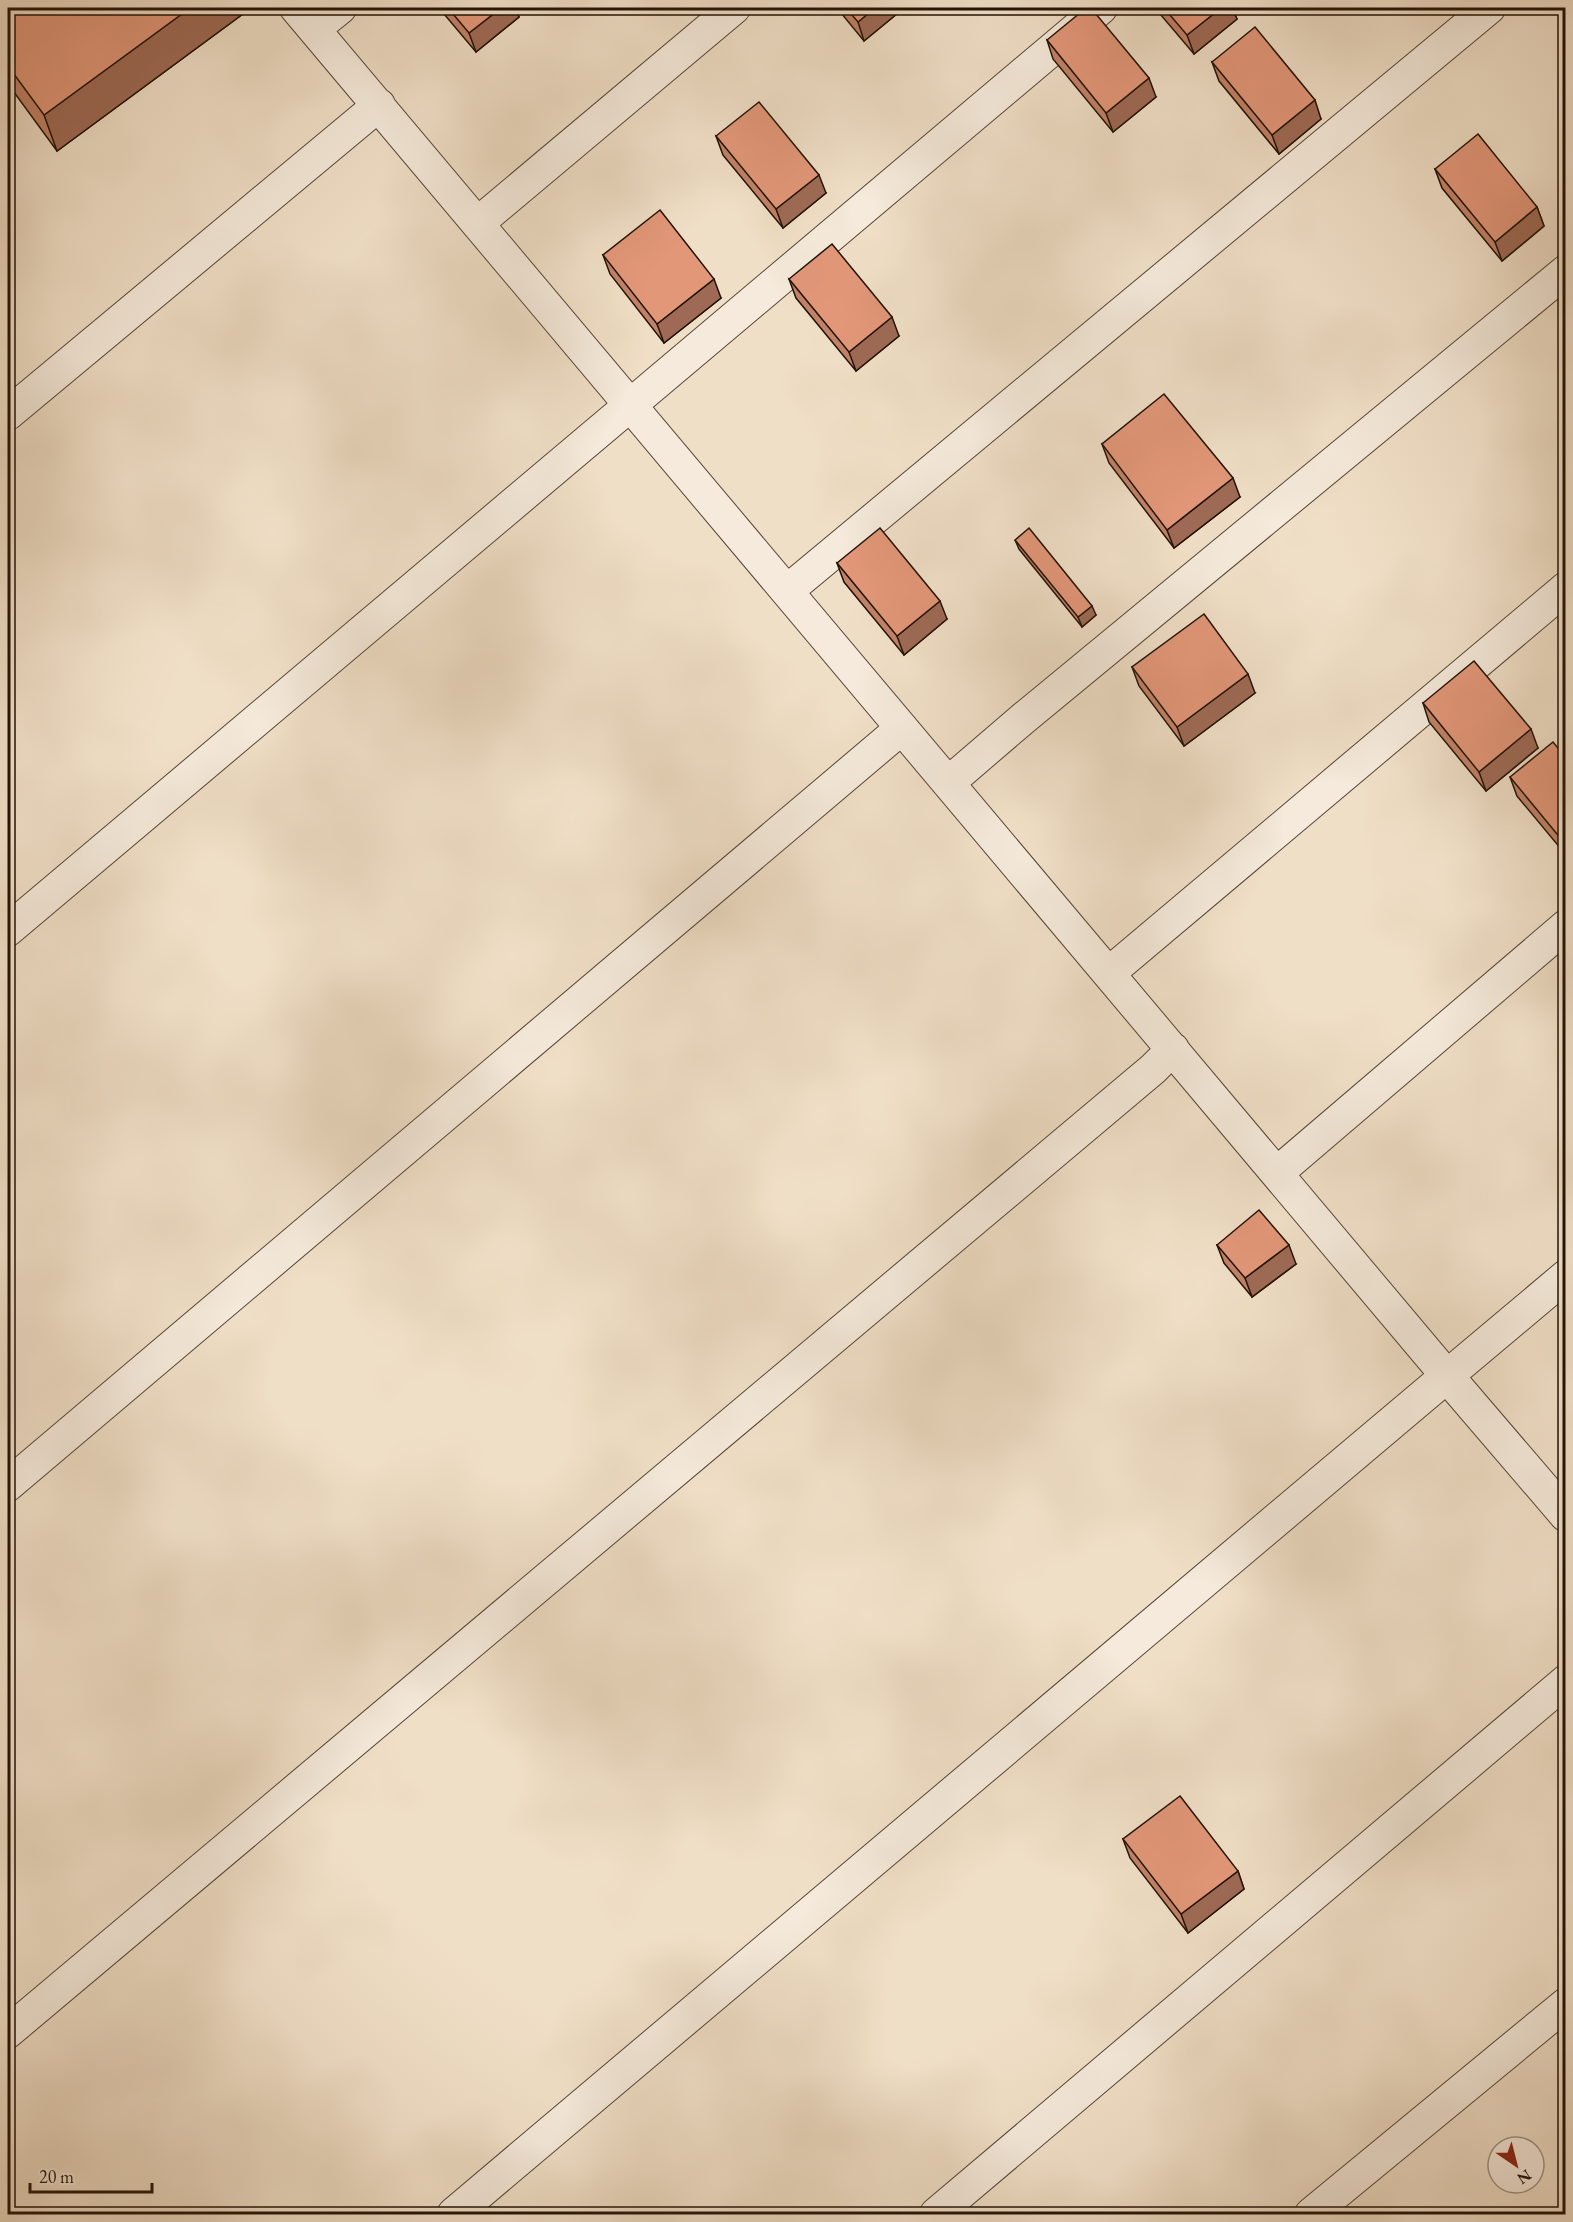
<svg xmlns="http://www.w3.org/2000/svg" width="1573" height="2222" font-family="'EB Garamond',serif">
<rect width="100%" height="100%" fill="#f0dfc7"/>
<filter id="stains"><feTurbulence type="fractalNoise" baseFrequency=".00333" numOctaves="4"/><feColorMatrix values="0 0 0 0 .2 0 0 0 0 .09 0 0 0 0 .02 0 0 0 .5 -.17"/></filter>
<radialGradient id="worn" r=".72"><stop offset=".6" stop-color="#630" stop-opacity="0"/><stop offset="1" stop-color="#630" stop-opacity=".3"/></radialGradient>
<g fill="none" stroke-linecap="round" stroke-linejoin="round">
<g stroke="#564537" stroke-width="34">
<path id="minor" d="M 296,8 L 1447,1376 L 1566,1276
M 314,29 L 340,8
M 478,223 L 734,8
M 8,414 L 379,105
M 787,591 L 1489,8
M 948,783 L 1025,717 L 1566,271
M 8,930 L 1101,8
M 1109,973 L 1566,588
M 1277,1173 L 1566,926
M 8,1485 L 902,728
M 8,2032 L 1153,1069 L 1173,1049
M 936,2214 L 1566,1681
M 1311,2214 L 1566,2004"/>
</g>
<g stroke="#564537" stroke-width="35">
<path id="tertiary" d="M 454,2214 L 1447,1376 L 1566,1515"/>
</g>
<use href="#minor" stroke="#f5eadb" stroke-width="32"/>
<use href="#tertiary" stroke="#f5eadb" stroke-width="33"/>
</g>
<path fill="#c28268" stroke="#221207" stroke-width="1.5" d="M 8,8 L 251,8 L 57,151 L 8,84 Z
M 439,8 L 515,8 L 519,17 L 476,52 Z
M 837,8 L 904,8 L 864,41 Z
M 1155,8 L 1232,8 L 1237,19 L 1194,54 Z
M 1047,40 L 1156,97 L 1113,132 L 1053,59 Z
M 1212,62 L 1321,119 L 1279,154 L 1219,81 Z
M 716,136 L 826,193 L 783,228 L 723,155 Z
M 1435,169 L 1537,207 L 1544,226 L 1502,261 L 1442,188 Z
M 603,255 L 721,298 L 664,343 L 610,274 Z
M 789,279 L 899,336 L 856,371 L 796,298 Z
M 1102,444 L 1240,497 L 1174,548 L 1109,463 Z
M 1015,540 L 1096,615 L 1082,627 L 1019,549 Z
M 837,563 L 947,619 L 904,655 L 844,582 Z
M 1132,667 L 1255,693 L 1184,746 L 1139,686 Z
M 1423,703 L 1538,748 L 1486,791 L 1429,722 Z
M 1566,758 L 1566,855 L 1517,796 L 1510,777 Z
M 1217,1245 L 1296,1264 L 1252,1297 L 1224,1263 Z
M 1123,1839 L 1238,1871 L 1244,1889 L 1188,1933 L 1130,1858 Z"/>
<path fill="#9e6a55" stroke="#221207" stroke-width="1.5" d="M 190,8 L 251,8 L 57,151 L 44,115 Z
M 501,8 L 515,8 L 519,17 L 476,52 L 469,33 Z
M 875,8 L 904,8 L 864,41 L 858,22 Z
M 1221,8 L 1232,8 L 1237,19 L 1194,54 L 1187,35 Z
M 1149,78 L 1156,97 L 1113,132 L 1106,113 Z
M 1315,100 L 1321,119 L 1279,154 L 1272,135 Z
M 819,175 L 826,193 L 783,228 L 776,209 Z
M 1537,207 L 1544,226 L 1502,261 L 1495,242 Z
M 714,279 L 721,298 L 664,343 L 657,324 Z
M 892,317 L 899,336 L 856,371 L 849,352 Z
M 1233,478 L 1240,497 L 1174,548 L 1167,530 Z
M 940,601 L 947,619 L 904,655 L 897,636 Z
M 1092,606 L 1096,615 L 1082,627 L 1078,617 Z
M 1248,674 L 1255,693 L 1184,746 L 1177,727 Z
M 1531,729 L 1538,748 L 1486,791 L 1479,772 Z
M 1289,1245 L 1296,1264 L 1252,1297 L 1245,1278 Z
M 1238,1871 L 1244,1889 L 1188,1933 L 1181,1914 Z"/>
<path fill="#e29779" stroke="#221207" stroke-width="1.5" d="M 8,8 L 190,8 L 44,115 L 8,66 Z
M 448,8 L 501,8 L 469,33 Z
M 846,8 L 875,8 L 858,22 Z
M 1086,8 L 1091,8 L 1149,78 L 1106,113 L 1047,40 Z
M 1164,8 L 1221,8 L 1187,35 Z
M 1255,27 L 1315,100 L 1272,135 L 1212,62 Z
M 759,102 L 819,175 L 776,209 L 716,136 Z
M 1478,134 L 1537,207 L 1495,242 L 1435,169 Z
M 660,210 L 714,279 L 657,324 L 603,255 Z
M 832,244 L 892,317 L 849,352 L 789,279 Z
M 1164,394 L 1233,478 L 1167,530 L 1102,444 Z
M 880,528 L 940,601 L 897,636 L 837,563 Z
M 1029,528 L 1092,606 L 1078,617 L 1015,540 Z
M 1204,614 L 1248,674 L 1177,727 L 1132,667 Z
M 1474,661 L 1531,729 L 1479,772 L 1423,703 Z
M 1553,742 L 1566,758 L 1566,845 L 1510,777 Z
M 1259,1210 L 1289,1245 L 1245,1278 L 1217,1245 Z
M 1180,1796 L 1238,1871 L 1181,1914 L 1123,1839 Z"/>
<rect width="1573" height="2222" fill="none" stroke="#f0dfc7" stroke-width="30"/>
<rect x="9" y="9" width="1555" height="2204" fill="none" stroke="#221207" stroke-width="3"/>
<rect x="15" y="15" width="1543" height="2192" fill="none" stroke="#221207" stroke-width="1.5"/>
<g transform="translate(1516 2165) rotate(145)"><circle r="28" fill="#f5eadb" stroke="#a19486" stroke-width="1.5"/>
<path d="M0-4.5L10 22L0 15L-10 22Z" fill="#8f2418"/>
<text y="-9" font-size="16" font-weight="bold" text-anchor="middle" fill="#221207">N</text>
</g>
<path d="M30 2183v9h122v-9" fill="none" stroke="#221207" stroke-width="3"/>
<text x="39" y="2183" font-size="18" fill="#221207" stroke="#f5eadb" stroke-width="4.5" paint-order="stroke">20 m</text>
<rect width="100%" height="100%" filter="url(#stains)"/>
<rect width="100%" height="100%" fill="url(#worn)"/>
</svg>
